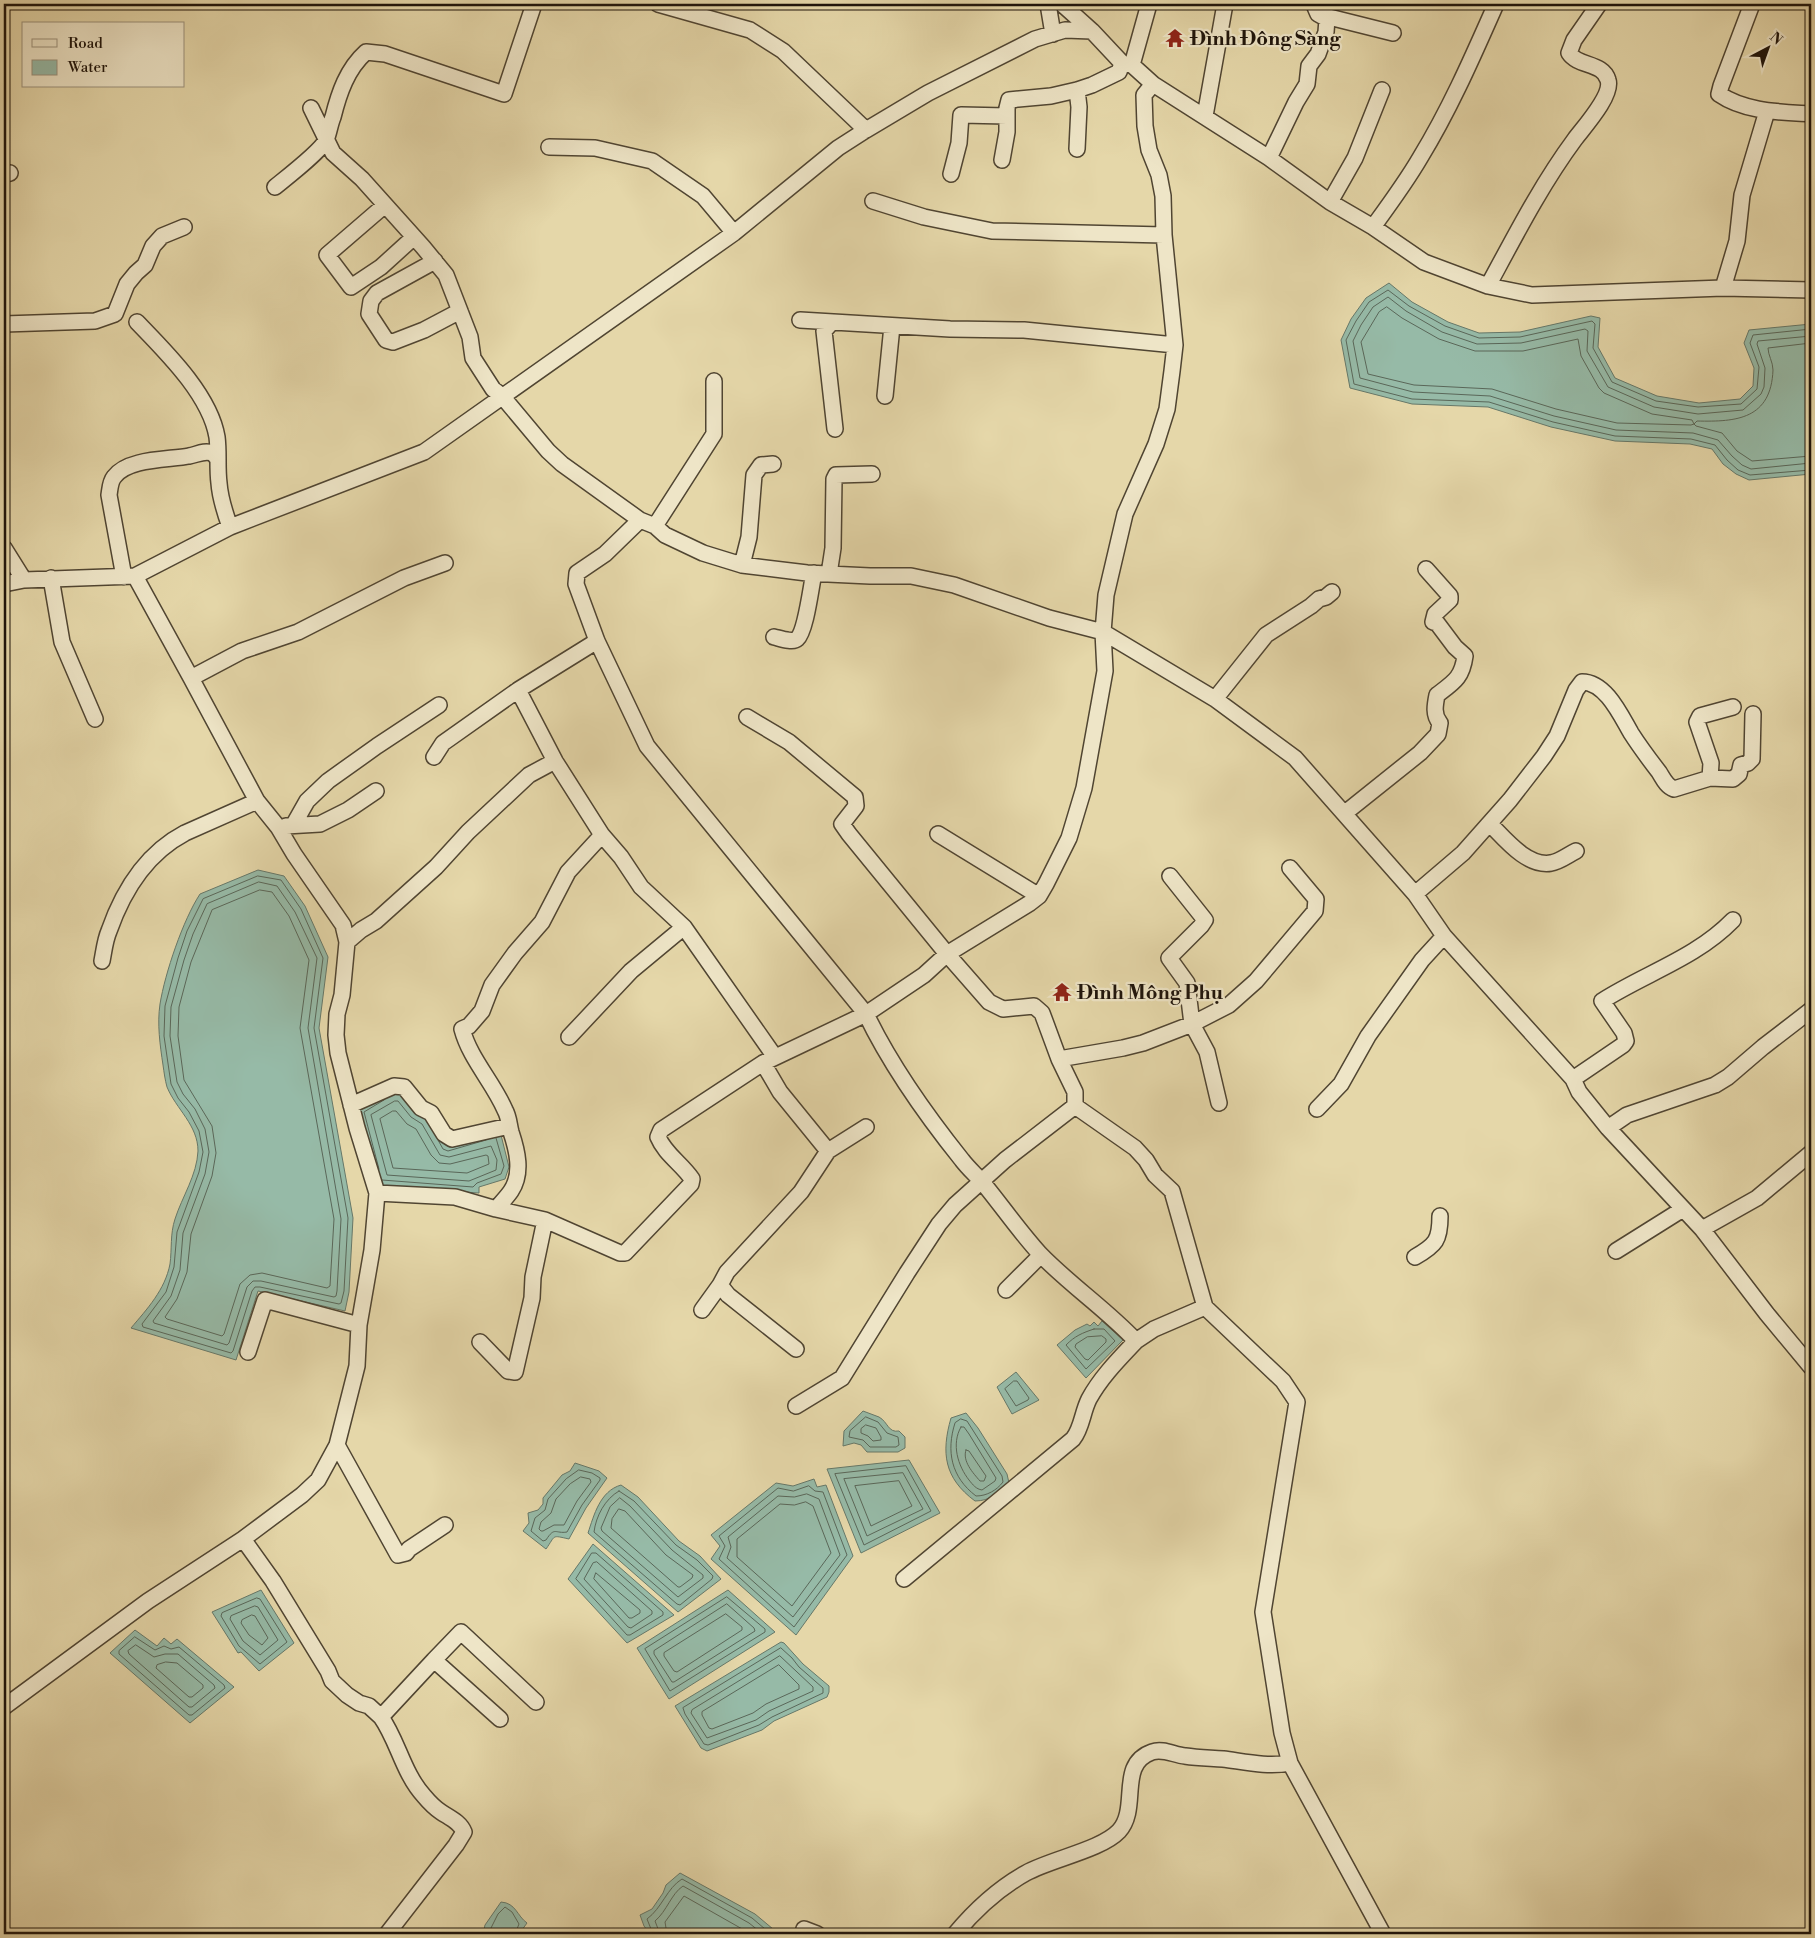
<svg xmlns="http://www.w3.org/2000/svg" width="1815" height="1938" font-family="'Libre Bodoni',serif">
<rect width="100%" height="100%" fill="#e5d7a9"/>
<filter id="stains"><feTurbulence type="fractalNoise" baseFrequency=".004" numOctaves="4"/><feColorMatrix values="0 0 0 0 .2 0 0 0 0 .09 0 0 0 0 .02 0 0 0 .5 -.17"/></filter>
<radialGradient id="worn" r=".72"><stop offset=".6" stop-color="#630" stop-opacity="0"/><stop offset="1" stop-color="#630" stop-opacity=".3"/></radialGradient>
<path fill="#96baa7" stroke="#667869" d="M 1389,283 L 1412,302 L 1448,322 L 1479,333 L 1520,332 L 1591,316 L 1600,318 L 1598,347 L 1615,378 L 1657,396 L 1699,403 L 1740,399 L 1753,386 L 1754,368 L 1744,343 L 1749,330 L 1811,324 L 1811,474 L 1749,480 L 1736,474 L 1723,464 L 1712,449 L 1690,444 L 1615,441 L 1551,427 L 1488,407 L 1412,404 L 1350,388 L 1341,340 L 1351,319 L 1366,298 Z
M 258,870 L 284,876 L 305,906 L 328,957 L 319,1028 L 353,1218 L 349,1292 L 345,1311 L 258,1291 L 236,1360 L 131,1328 C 147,1309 165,1290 170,1264 C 172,1249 170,1234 175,1219 C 182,1197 197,1175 198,1151 C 198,1125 176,1109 167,1087 C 165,1080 164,1072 163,1065 C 160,1045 157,1024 160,1004 C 165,973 183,920 200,894 Z
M 396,1089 L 430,1115 L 447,1146 L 500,1131 L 509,1167 L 505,1179 L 479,1187 L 479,1193 L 378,1186 L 358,1108 Z
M 1102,1321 L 1123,1340 L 1086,1378 L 1057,1345 L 1075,1330 L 1087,1324 L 1090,1326 L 1094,1322 L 1098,1326 Z
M 1016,1372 L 1039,1400 L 1012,1414 L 997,1387 Z
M 863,1411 C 868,1413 874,1415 879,1417 C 888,1422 888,1433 899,1431 L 905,1437 L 905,1448 L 898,1452 L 867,1452 L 861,1445 L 854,1443 L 843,1446 L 844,1431 Z
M 966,1413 L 978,1428 L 1007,1474 L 1009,1483 C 998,1493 990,1501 975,1501 C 944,1478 941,1453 951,1418 Z
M 909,1460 L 940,1513 L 861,1553 L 827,1469 Z
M 575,1463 L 599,1471 L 607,1478 L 586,1508 L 570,1537 L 569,1539 C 551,1535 556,1535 546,1549 L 523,1531 L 529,1523 L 528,1513 L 538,1510 L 543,1504 L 543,1498 L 562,1475 L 570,1471 Z
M 814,1479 L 817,1487 L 826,1485 L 853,1556 L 796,1635 L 711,1559 L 720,1546 L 711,1535 L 776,1483 L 793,1486 Z
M 621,1485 L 638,1497 L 679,1541 L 700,1556 L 721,1579 L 678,1612 L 588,1533 C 594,1515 600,1491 621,1485 Z
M 593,1544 L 674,1615 L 627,1643 L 568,1579 Z
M 261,1590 L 294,1643 L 259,1671 L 241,1652 L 238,1653 L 212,1612 Z
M 728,1590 L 775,1632 L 669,1699 L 637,1648 Z
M 135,1630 L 157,1646 L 164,1638 L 171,1644 L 177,1639 L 234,1687 L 190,1723 L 110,1653 Z
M 781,1642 L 784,1643 L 803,1664 L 829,1686 L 829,1692 L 827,1697 L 774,1721 L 762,1730 L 707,1751 L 701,1748 L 675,1706 Z
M 680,1873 L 755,1914 L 773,1929 L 770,1934 L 650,1934 L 644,1926 L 640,1915 L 652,1909 L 663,1893 L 666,1885 Z
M 501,1902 C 516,1903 517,1916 527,1923 L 519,1934 L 483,1934 L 485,1925 Z"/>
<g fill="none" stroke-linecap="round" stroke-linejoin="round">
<path stroke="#5a6759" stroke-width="1" d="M 1387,307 L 1402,318 L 1439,339 L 1475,351 L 1523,351 L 1578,339 L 1581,356 L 1599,388 L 1604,393 L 1652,414 L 1692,420 L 1694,424 L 1691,425 L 1617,423 L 1556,409 L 1492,389 L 1414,385 L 1368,374 L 1361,342 L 1379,312 Z
M 1811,329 L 1753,335 L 1750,343 L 1759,367 L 1757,389 L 1741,404 L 1698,407 L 1656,401 L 1612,382 L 1593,348 L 1595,324 L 1592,321 L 1520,337 L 1479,338 L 1445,326 L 1409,306 L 1388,290 L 1369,302 L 1356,321 L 1346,340 L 1354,384 L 1412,399 L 1489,402 L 1553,422 L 1615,436 L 1691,439 L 1715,445 L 1727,460 L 1738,470 L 1750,475 L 1811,470
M 1811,336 L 1758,341 L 1757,344 L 1765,368 L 1764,387 L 1761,394 L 1743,410 L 1698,414 L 1654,407 L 1608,387 L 1587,351 L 1588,331 L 1585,329 L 1521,343 L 1477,344 L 1442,332 L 1406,311 L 1388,297 L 1373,307 L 1361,325 L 1353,341 L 1360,378 L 1413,392 L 1490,396 L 1554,416 L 1616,430 L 1693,433 L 1718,440 L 1732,456 L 1742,465 L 1751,469 L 1811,463
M 1811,343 L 1768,348 C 1768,355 1773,362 1773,370 C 1771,419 1737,422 1697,421 L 1694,424 L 1696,426 L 1722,433 L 1737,451 L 1752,461 L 1811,456
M 258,876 L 281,880 L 301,909 L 323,958 L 314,1028 L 348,1218 L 344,1291 L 341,1303 L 339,1304 L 260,1287 L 255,1287 L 252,1291 L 233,1351 L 231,1353 L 143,1327 L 142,1324 L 166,1292 L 174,1267 L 177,1232 L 199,1172 L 203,1152 L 199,1131 L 189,1112 L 178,1098 L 171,1084 L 164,1036 L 165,1006 L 178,958 L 187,931 L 203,899 Z
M 259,882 L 277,886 L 295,912 L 317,958 L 308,1028 L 341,1219 L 337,1291 L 336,1296 L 334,1297 L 261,1281 L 253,1281 L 247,1287 L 229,1343 L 227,1345 L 154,1323 L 153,1321 L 171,1296 L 180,1270 L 183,1233 L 205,1174 L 209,1152 L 205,1129 L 195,1109 L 183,1094 L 177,1082 L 170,1036 L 171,1007 L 184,960 L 193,934 L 207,904 Z
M 260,890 L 272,892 L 289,916 L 309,960 L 300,1028 L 334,1219 L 330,1286 L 327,1288 L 262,1273 L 250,1275 L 240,1284 L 224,1334 L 222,1336 L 167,1319 L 165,1317 L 177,1299 L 187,1272 L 191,1234 L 212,1176 L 216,1153 L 212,1126 L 184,1080 L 178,1036 L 179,1007 L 191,962 L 212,910 Z
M 395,1101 L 398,1101 L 411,1117 L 422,1124 L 440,1155 L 449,1157 L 491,1146 L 497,1160 L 496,1170 L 469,1181 L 387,1175 L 371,1115 Z
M 393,1111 L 396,1111 L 407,1124 L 416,1129 L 431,1155 L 439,1163 L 450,1164 L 486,1155 L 488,1156 L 489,1164 L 467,1173 L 393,1168 L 380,1119 Z
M 438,1140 L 443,1149 L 448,1151 L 486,1140
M 379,1169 L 364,1112 L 384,1100
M 382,1180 L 473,1187 L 477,1183 L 501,1174 L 504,1166 L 496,1138
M 1094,1329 L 1104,1329 L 1115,1341 L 1086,1369 L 1066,1345 C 1075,1336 1082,1333 1094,1329 Z
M 1102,1336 L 1106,1339 L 1106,1342 L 1088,1360 L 1085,1359 L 1075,1347 L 1076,1344 L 1087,1337 Z
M 1014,1381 L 1017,1381 L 1029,1398 L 1028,1400 L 1016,1406 L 1005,1389 Z
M 866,1417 L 878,1422 L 887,1433 L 898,1437 L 899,1445 L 896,1447 L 870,1447 L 863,1440 L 849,1437 L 850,1431 Z
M 961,1419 L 967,1421 L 1002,1476 L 1003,1482 C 997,1490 987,1496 976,1496 C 951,1477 946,1451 955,1423 Z
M 866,1425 L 876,1428 L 881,1437 L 881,1440 L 873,1441 L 868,1436 L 861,1433 L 861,1429 Z
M 961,1427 L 964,1427 L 969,1434 L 996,1478 L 995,1481 L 982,1490 C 976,1489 973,1485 969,1480 C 958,1466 951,1444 961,1427 Z
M 966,1450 L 969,1451 L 986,1476 L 984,1481 L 980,1481 C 973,1473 962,1461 966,1450 Z
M 906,1466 L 931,1511 L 864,1545 L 835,1474 Z
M 579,1470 L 592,1473 L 600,1478 L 600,1480 L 582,1505 L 567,1532 C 555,1534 555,1526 546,1540 L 543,1541 L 531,1531 L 535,1518 L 545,1510 L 548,1499 L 566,1479 Z
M 903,1473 L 923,1509 L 867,1536 L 844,1479 Z
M 581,1477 L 590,1479 L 591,1482 L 577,1501 L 564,1525 L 554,1525 L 543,1531 L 541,1531 L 539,1529 L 541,1522 L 551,1513 L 556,1499 L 570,1484 Z
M 899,1481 L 912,1506 L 871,1526 L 855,1486 Z
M 809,1486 L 815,1491 L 823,1492 L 847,1555 L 794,1627 L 719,1559 L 725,1546 L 719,1536 L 778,1488 L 793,1491 Z
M 619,1491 L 634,1501 L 676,1545 L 697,1560 L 713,1576 L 712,1579 L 680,1605 L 677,1604 L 594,1532 C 596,1516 605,1499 619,1491 Z
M 807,1494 L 819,1499 L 840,1555 L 793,1617 L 727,1558 L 731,1547 L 728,1537 L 778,1496 L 794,1497 Z
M 620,1498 L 630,1506 L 672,1550 L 703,1575 L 703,1578 L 678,1597 L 602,1531 L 601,1528 L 610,1507 Z
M 806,1502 L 813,1506 L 831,1553 L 792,1606 L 737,1557 L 737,1539 L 780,1504 L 794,1505 Z
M 619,1509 L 625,1511 L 666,1555 L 693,1575 L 692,1578 L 680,1587 L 678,1587 L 611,1528 L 612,1519 Z
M 592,1553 L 596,1553 L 663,1612 L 663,1615 L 630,1635 L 627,1635 L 576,1579 Z
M 597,1562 L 652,1611 L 652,1614 L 631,1628 L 628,1627 L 584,1579 L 593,1563 Z
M 596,1573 L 640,1610 L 640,1613 L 632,1618 L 629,1618 L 594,1579 Z
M 727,1597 L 765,1629 L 765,1632 L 670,1691 L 645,1649 Z
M 257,1598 L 260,1599 L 287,1642 L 260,1664 L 239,1646 L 221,1616 L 222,1613 Z
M 727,1604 L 754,1628 L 755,1631 L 674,1682 L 672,1682 L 654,1654 L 654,1651 Z
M 255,1606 L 258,1607 L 278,1640 L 260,1655 L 243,1641 L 230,1619 L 231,1616 Z
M 726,1614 L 742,1627 L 742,1630 L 677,1672 L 674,1671 L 664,1656 L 664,1653 Z
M 252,1615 L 255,1616 L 268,1638 L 262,1645 L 249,1635 L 241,1623 L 242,1620 Z
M 135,1637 L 155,1650 L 164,1646 L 171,1649 L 179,1647 L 224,1685 L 225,1688 L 192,1715 L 189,1715 L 119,1654 L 119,1651 Z
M 136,1645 L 154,1657 L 165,1654 L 178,1654 L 214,1685 L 215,1688 L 192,1707 L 189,1707 L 129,1654 L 128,1651 Z
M 781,1648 L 792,1658 L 799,1667 L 823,1688 L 823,1693 L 772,1717 L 759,1725 L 708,1745 L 704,1744 L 685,1714 L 683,1708 Z
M 780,1656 L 813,1687 L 813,1691 L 769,1711 L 756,1720 L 707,1738 L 691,1713 L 692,1710 Z
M 166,1662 L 177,1663 L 203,1685 L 203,1688 L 192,1697 L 189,1697 L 156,1668 L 157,1665 Z
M 779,1665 L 799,1685 L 799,1689 L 766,1704 L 753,1713 L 712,1729 L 709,1728 L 702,1715 L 702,1712 Z
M 488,1934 L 498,1914 L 505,1907 L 512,1912 L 519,1924 L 515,1934
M 653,1934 L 647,1919 C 662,1908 667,1888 682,1879 L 752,1918 L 765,1929 L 766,1934
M 660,1934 L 655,1921 C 667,1911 671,1894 683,1886 L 749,1923 L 759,1931 L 759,1934
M 667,1934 L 665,1922 L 684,1896 L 751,1934"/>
<g stroke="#504532" stroke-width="18">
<path id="minor" d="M 658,4 L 750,30 L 783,51 L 866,130
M 1048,4 L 1053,34
M 1062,4 L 1092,31
M 1752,4 L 1721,86 L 1719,94 C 1745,112 1781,112 1811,114
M 1321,15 L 1393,33
M 1132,65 L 1149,4
M 1077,90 L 1079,107 L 1077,149
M 311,108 L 333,153 L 362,179 L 423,247 L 446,275 L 470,337 L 473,358 L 493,389 L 502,396 L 548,451 L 562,464 L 640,520 L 655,526 L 665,535 L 703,553 L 742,565 L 807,573 L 870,576 L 911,576 L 954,585 L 1049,618 L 1103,632 L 1215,699 L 1295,758 L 1415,894 L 1444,936 L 1573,1079 L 1579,1092 L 1608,1128 L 1702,1229 L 1767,1314 L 1811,1367
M 1205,116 L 1225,4
M 549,147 L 595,148 L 652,161 L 703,196 L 734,233
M 1269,158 L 1296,102 L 1307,84 L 1309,66 L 1318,54 L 1326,32 L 1327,19 L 1318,14 L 1315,7 L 1317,4
M 1002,160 L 1007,132 L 1007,108 L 1009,100 L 1051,96 L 1077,90 L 1092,85 L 1119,72 L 1122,63
M 4,174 L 10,173
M 951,174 L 959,143 L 961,115 L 1007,116
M 275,187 C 286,178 321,151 326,140 C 329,133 330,124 333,117 C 339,93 347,69 366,52 L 385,54 L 504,94 L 534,4
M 873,201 L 924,217 L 992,231 L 1164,235
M 1330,202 L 1355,158 L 1382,90
M 385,205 L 327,255 L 351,287 L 381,267 L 414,237
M 1373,227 C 1389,205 1406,182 1420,158 C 1450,109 1473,56 1496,4
M 435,261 L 377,293 L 371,301 L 369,314 L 386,340 L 393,342 L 424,330 L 460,311
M 1488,286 C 1515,236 1541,185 1575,139 C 1584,127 1613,95 1608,80 C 1603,62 1578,67 1569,53 L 1574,40 L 1599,4
M 1723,288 L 1737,241 L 1742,195 L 1767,111
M 800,320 L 950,329 L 1024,330 L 1175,345
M 137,322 C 166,352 210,395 217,437 C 219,452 217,468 219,483 C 220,498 225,513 230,527
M 832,322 L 824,331 L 835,429
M 4,324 L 95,321 L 115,314 L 127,284 L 136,273 L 145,265 L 153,246 L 162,236 L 184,227
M 885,396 L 892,326
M 640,520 L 605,554 L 577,573 L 576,584 L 597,641 L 647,746 L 866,1014 C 891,1066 926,1115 962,1160 C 968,1168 976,1175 983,1183 C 1002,1206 1019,1231 1040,1254 C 1070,1285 1107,1310 1136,1341 L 1154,1329 L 1205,1307
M 655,526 L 714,434 L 714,381
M 4,548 L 24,580
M 742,565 L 749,537 L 754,475 L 761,465 L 773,464
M 829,574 L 833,548 L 834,479 L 836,475 L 872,474
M 124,577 L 109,495 C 110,489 110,482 114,477 C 128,458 169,460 189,456 C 196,455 204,450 212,453 C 214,454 216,457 218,459
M 51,578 L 62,642 L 95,719
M 4,584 L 24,580 L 135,576 L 230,527 L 424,452 L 734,233 L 838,148 L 866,130 L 928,93 L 1035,39 L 1065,30 L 1092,31 L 1122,63 L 1132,65 L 1153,84 L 1269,158 L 1330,202 L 1373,227 L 1424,262 L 1488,286 L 1532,295 L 1723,288 L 1811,290
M 774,637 C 779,638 793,643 797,639 C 806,631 811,586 814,573
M 191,678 L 242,651 L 298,632 L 404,578 L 445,563
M 1215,699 L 1266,635 L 1311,606 L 1319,599 L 1326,597 L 1332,592
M 747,717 L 789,742 L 855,797 L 856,806 L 842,824 L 849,834 L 947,954 L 989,1002 L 1003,1009 L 1034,1006 L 1042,1013 L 1059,1059 L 1075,1092 L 1075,1106 L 1135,1148 L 1146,1160 L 1155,1175 L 1172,1191 L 1205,1307 L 1283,1381 L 1297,1402 L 1263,1612 L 1282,1733 L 1290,1763 L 1383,1934
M 434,757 L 443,743 L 518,690
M 555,761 L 518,690 L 597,641
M 1710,778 L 1711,763 L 1697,722 L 1700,716 L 1733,707
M 1345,813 L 1420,753 L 1438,734 L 1440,723 C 1433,715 1435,705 1437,695 C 1454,682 1462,678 1465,656 L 1455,647 L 1437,623 L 1433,622 L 1435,614 L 1450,600 L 1450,596 L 1426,569
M 294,824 L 307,801 L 328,781 L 377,746 L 439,705
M 1490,824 C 1505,839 1527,867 1551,863 C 1559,862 1568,855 1576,851
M 286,826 L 320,824 L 348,810 L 376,791
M 938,834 L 1039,896
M 1170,876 L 1205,920 L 1201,926 L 1169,958 L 1187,983 L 1192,1024 L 1207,1052 L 1219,1103
M 1415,894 L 1463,853 L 1510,800 L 1544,756 L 1557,736 L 1576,690 L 1582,682 C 1606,682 1621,716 1631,733 C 1640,747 1649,759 1659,772 C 1663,778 1666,786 1674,789 L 1710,778 L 1733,779 L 1739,774 L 1741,765 L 1748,763 L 1752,759 L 1753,714
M 347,942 L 361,930 L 376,921 L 436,867 L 468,832 L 529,775 L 555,761 L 602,835 L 621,857 L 641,887 L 684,927 L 775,1057
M 102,961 C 104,951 105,940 109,931 C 123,891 147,853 185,833 L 257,801
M 569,1037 L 631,971 L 684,927
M 1059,1059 L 1123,1048 L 1143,1043 L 1192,1024 L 1229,1005 L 1256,981 L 1315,911 L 1316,899 L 1290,868
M 763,1063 L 780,1092 L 828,1151 L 801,1192 L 727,1272 L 720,1285 L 728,1295 L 796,1349
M 1573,1079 L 1623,1045 L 1626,1041 L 1624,1033 L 1602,1001 C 1646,973 1696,958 1733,920
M 351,1105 L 394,1086 L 404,1087 L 421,1108 L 431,1113 L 444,1134 L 452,1139 L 509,1126
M 1317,1109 L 1341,1084 L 1368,1036 L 1422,960 L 1444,936
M 1608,1128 L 1627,1115 L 1715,1085 L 1728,1077 L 1763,1047 L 1811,1010
M 828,1151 L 866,1127
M 377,1193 L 455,1197 L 496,1209 L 545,1220 L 620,1253 L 625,1253 L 691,1184 L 692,1179 C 682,1164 665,1154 658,1137 L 661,1130 L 763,1063 L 866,1014 L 924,975 L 947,954 L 1030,903 L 1039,896 L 1046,884 L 1069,838 L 1084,788 L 1105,671 L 1103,632 L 1106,595 L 1125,514 L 1156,444 L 1167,409 L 1172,371 L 1175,345 L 1164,235 L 1163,196 L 1159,175 L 1149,150 L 1145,126 L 1144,95 L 1153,84
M 496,1209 C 501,1203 507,1197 511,1191 C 523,1173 517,1150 511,1132 C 509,1125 509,1117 505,1110 C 493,1082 470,1059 462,1029 L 469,1026 L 482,1011 L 492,985 L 515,953 L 542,922 L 568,872 L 602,835
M 1702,1229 L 1757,1198 L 1811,1153
M 1616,1251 L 1683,1209
M 1415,1257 C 1436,1245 1440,1240 1440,1216
M 1006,1290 L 1041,1255
M 702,1310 L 720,1285
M 480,1342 L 508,1371 L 515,1372 L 532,1298 L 533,1277 L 545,1220
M 248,1352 L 265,1300 L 359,1325
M 796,1406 L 842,1378 L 907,1273 L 939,1224 L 955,1205 L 1005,1160 L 1075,1106
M 337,1445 L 398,1555 L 406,1553 L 409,1549 L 445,1525
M 243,1539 L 273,1581 L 328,1671 L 332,1681 L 347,1695 L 359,1703 L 369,1706 L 381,1717 L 434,1660 L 500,1719
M 904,1579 L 1073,1439 C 1082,1428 1082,1413 1089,1399 C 1101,1377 1119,1359 1136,1341
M 434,1660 L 461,1632 L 536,1702
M 4,1707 L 148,1601 L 243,1539 L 302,1495 L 318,1480 L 337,1445 L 357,1366 L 359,1325 L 372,1250 L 377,1193 L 357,1128 L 338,1053 L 336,1035 L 337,1014 L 342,995 L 347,942 L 343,925 L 294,854 L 278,827 L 257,801 L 191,678 L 135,576
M 381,1717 C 398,1741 403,1773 424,1796 C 429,1802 435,1808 441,1812 C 450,1818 460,1822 464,1832 L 456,1845 L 387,1934
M 804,1929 L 817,1934
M 955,1934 C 975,1910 999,1888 1026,1873 C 1051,1859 1101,1850 1119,1831 C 1140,1808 1117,1764 1152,1752 C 1163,1748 1174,1755 1185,1756 C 1198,1758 1210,1758 1223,1759 C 1246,1762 1267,1767 1290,1763"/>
</g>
<use href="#minor" stroke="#eee5c7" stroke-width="15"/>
</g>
<defs>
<g id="temple-bare" transform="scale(1.5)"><path d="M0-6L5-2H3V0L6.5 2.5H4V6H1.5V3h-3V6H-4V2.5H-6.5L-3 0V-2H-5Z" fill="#8f2418" stroke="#eee5c7" stroke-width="2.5" paint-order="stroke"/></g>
</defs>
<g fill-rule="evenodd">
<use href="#temple-bare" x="1175" y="38"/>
<use href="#temple-bare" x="1062" y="992"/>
</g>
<g text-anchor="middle" stroke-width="4.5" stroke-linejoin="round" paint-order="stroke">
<g font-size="20" font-weight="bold" fill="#1e140b" stroke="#eee5c7" text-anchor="start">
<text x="1190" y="45">Đình Đông Sàng</text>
<text x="1077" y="999">Đình Mông Phụ</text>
</g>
</g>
<rect width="1815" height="1938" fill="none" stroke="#e5d7a9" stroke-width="20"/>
<rect x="5" y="5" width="1805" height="1928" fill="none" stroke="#1e140b" stroke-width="2.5"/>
<rect x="10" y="10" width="1795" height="1918" fill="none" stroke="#1e140b"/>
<rect x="22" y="22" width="162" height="65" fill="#eee5c7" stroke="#9b917c"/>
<rect x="32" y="39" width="25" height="8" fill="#eee5c7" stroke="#9b917c"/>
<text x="68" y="48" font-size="15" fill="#1e140b">Road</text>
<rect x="32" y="60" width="25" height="15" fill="#96baa7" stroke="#9b917c"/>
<text x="68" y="72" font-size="15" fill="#1e140b">Water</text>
<g transform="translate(1768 48) rotate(41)" stroke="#eee5c7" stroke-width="4" paint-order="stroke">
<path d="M0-4L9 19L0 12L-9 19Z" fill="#1e140b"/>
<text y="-8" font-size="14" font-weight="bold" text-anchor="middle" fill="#1e140b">N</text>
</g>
<rect width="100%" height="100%" filter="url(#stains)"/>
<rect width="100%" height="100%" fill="url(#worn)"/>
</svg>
